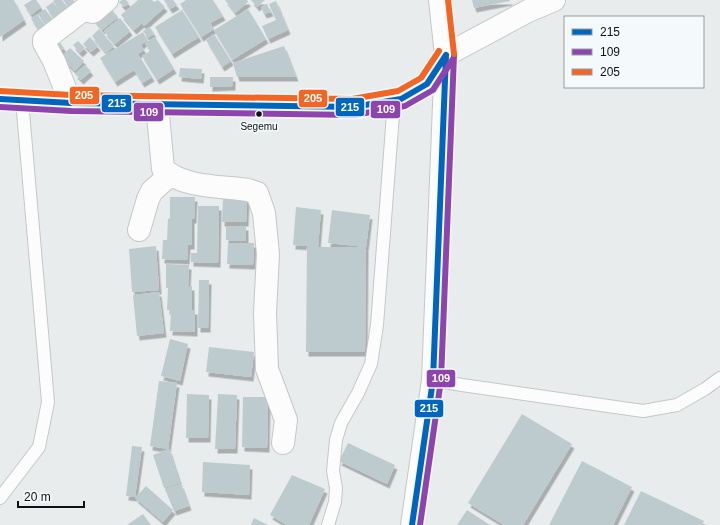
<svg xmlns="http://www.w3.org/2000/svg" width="720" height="525" font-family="Helvetica,sans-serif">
<defs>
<filter id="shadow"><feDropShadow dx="2.5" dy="4.5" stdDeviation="0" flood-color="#0004"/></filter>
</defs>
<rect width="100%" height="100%" fill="#e8eced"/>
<path fill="#bdcbcf" filter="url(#shadow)" d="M 0,0 L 14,0 L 24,20 L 0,37 Z
M 32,0 L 36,0 L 41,7 L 31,15 L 24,5 Z
M 55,0 L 62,0 L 72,14 L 66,19 L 53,1 Z
M 63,0 L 73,0 L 80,9 L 74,14 Z
M 122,0 L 126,0 L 129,3 L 124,7 L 119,2 Z
M 138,0 L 152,0 L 154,2 L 158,0 L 165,7 L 144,26 L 142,23 L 134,30 L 121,15 Z
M 164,0 L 173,0 L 177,5 L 170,9 Z
M 186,0 L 213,0 L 223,16 L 210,23 L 214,29 L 201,37 L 180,4 Z
M 225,0 L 247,0 L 248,2 L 235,13 Z
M 251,0 L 265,0 L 257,7 Z
M 472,0 L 510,0 L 510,1 L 474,8 Z
M 276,1 L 288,30 L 268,39 L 262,26 L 276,20 L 269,4 Z
M 53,2 L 66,20 L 58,25 L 46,7 Z
M 106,3 L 118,17 L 102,30 L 91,16 Z
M 267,4 L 271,12 L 264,14 L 261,7 Z
M 45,9 L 56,24 L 49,29 L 38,14 Z
M 248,9 L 266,39 L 232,60 L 214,30 Z
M 182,10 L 199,37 L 172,54 L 155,27 Z
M 37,14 L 47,29 L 41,33 L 31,19 Z
M 120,18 L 130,31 L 115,44 L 104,31 Z
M 150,27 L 154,34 L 148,38 L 143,31 Z
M 99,29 L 114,46 L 106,53 L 92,36 Z
M 143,32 L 147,40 L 141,45 L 144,50 L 138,54 L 152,77 L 142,83 L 134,70 L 115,82 L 100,58 Z
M 214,34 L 231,61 L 222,67 L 206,40 Z
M 90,37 L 98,46 L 91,52 L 83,44 Z
M 155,37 L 174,69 L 157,80 L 142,56 L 150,51 L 145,43 Z
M 58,40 L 64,48 L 57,54 L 51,46 Z
M 78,41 L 85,48 L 80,53 L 73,45 Z
M 284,46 L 296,77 L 237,77 L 233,63 Z
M 70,48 L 84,61 L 75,71 L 61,57 Z
M 85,65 L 91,71 L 81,80 L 75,74 Z
M 180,68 L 202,69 L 201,79 L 179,77 Z
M 210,77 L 233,77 L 233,86 L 210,87 Z
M 170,197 L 195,197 L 194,219 L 192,219 L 192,245 L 188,245 L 187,260 L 162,259 L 163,240 L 167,240 L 168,219 L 170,218 Z
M 223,197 L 247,198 L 246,222 L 222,222 Z
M 198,206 L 219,206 L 218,263 L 191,262 L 191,253 L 197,253 Z
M 296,207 L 321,210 L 318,247 L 366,247 L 365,352 L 306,352 L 307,246 L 312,246 L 293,245 Z
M 332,210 L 370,215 L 366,247 L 328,243 Z
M 226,226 L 246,226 L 246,241 L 226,240 Z
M 228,243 L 254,243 L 253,265 L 227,264 Z
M 156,246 L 159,290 L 132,292 L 129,249 Z
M 166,264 L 189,265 L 188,286 L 192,286 L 192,310 L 195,310 L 195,332 L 170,331 L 171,310 L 167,310 L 168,288 L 166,288 Z
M 199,280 L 209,280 L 208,328 L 198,328 Z
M 159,292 L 164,333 L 137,336 L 133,295 Z
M 170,339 L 188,344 L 180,381 L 161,376 Z
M 209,347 L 254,352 L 251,377 L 206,372 Z
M 159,381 L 177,383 L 168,449 L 150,446 Z
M 187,394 L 209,395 L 208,438 L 186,438 Z
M 218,394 L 237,395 L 235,449 L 215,449 Z
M 243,397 L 268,397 L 267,448 L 242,447 Z
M 522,414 L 572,444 L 523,525 L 504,525 L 468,503 Z
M 348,443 L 395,465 L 387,484 L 339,461 Z
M 132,446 L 142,447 L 135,497 L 126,496 Z
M 169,449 L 180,483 L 164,488 L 153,455 Z
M 582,461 L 632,487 L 613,525 L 549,525 Z
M 203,462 L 250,465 L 249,495 L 202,492 Z
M 292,475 L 325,489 L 309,525 L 287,525 L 270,515 Z
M 181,484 L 189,506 L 174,511 L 165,489 Z
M 146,486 L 173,510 L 163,522 L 135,498 Z
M 641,491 L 704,521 L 702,525 L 624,525 Z
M 467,510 L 490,525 L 457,525 Z
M 143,514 L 151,525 L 127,525 Z
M 254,518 L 268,525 L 251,525 Z"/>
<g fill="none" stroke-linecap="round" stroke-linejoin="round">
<g stroke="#c4c7c8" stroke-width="14">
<path id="lane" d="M 433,380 L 462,385 L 643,411 L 677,405 L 705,389 L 720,378
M 0,498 L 39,447 L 48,402 L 22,100
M 328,525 L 335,502 L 336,488 L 333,471 L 336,440 L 341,423 L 358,393 L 371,364 L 377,325 L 394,101"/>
</g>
<g stroke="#c4c7c8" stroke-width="24">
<path id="street" d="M 71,103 L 54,61 L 44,43 L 44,40 L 83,10 L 93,12 L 107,0
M 157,104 L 163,169 C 184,188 221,186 248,190 L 257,193 L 264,213 L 268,254 L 265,313 L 267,369 L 286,420 L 283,443
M 139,230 L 148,199 L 152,191 L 170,175"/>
</g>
<g stroke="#c4c7c8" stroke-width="24">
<path id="secondary" d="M 0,99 L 71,103 L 353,107 L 401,99 L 427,84 L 446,55 L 528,11 L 554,0
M 412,525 L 433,380 L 446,55 L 440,0"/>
</g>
<use href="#lane" stroke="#fcfcfc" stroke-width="12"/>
<use href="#street" stroke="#fcfcfc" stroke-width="22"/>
<use href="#secondary" stroke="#fcfcfc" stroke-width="22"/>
<g stroke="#f4fafc" stroke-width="9">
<path id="bus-1" d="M 0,99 L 71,103 L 353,107 L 401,99 L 427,84 L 446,55
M 412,525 L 433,380 L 446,55"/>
</g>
<g stroke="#f4fafc" stroke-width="9">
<path id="bus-2" d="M 0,107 L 71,111 L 354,115 L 405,106 L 433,90 L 453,59
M 420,525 L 441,380 L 454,55"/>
</g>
<g stroke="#f4fafc" stroke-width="9">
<path id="bus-3" d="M 448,0 L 454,54
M 0,91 L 71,95 L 352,99 L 398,91 L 421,78 L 439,51"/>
</g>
<use href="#bus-1" stroke="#0065bd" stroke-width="6"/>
<use href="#bus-2" stroke="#8e44ad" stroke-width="6"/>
<use href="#bus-3" stroke="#f26522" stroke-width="6"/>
</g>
<circle fill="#0e1011" stroke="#f4fafc" stroke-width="1.5" cx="259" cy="114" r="3.5"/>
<g text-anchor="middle" stroke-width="3" stroke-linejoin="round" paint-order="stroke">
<g font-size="10" fill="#0e1011" stroke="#f4fafc">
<text x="259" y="130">Segemu</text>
</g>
</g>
<g stroke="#f4fafc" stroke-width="1.5">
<rect x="69" y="86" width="31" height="19" rx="4" fill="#f26522"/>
<rect x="298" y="89" width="30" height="19" rx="4" fill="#f26522"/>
<rect x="101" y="94" width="31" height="19" rx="4" fill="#0065bd"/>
<rect x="335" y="97" width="30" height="20" rx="4" fill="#0065bd"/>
<rect x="370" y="100" width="31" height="19" rx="4" fill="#8e44ad"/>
<rect x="133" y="102" width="31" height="20" rx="4" fill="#8e44ad"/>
<rect x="426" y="369" width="30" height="19" rx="4" fill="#8e44ad"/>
<rect x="414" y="399" width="30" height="19" rx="4" fill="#0065bd"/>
</g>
<g font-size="11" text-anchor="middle" font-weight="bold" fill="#fff">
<text x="84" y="99">205</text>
<text x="313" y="102">205</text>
<text x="117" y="107">215</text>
<text x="350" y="111">215</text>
<text x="386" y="113">109</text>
<text x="149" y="116">109</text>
<text x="441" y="382">109</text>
<text x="429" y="412">215</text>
</g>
<rect x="564" y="16" width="140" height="72" fill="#f4fafc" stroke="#989c9e"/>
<rect x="572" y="29" width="20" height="6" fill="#0065bd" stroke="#989c9e"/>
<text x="600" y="36" font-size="12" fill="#0e1011">215</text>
<rect x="572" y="49" width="20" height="6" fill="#8e44ad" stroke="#989c9e"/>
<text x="600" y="56" font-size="12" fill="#0e1011">109</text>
<rect x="572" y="69" width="20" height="6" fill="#f26522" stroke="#989c9e"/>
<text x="600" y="76" font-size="12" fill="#0e1011">205</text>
<path d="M18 501v6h66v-6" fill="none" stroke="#0e1011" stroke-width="2"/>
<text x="24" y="501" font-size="12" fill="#0e1011" stroke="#f4fafc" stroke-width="3" paint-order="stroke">20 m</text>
</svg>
